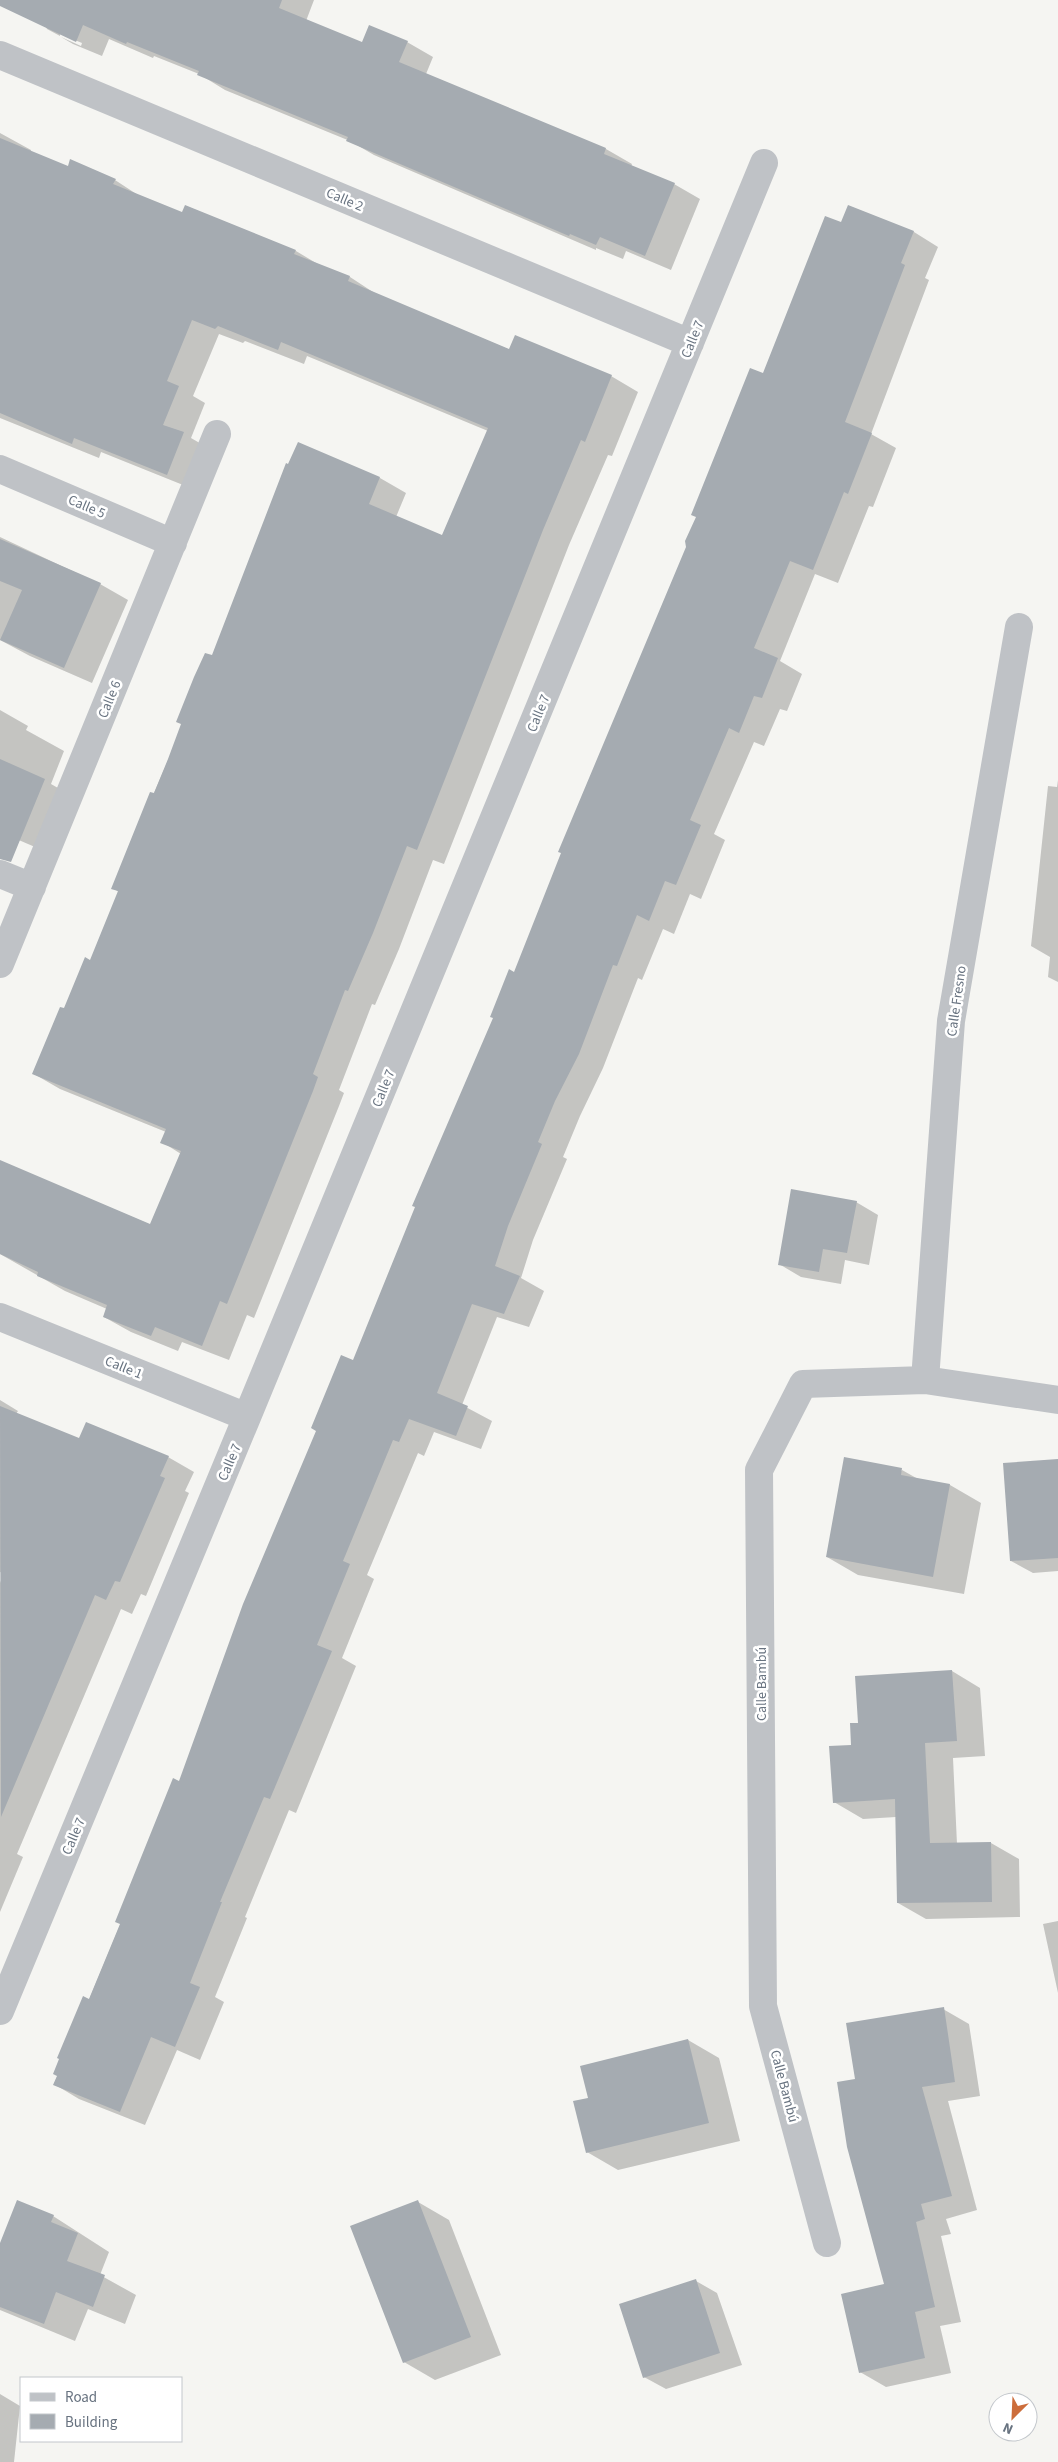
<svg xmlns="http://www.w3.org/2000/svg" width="1058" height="2462" font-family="'Source Sans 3',sans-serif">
<rect width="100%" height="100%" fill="#f5f5f2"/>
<path fill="#0003" d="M 34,0 L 314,0 L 306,21 L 363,43 L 407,42 L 433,57 L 426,74 L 606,149 L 632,164 L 631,167 L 674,184 L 700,199 L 671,270 L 626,251 L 623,259 L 596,248 L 596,250 L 374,155 L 350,141 L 225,90 L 199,74 L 154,56 L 153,58 L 109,39 L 102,56 L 73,44 L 61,37 L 81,46 L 82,43 L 60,34 L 60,36 L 47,29 Z
M 0,133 L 31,150 L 31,152 L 68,168 L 115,180 L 141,197 L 183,214 L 186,206 L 296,251 L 321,266 L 350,277 L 376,294 L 510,350 L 611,376 L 638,392 L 612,456 L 608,455 L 569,545 L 444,864 L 433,860 L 399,949 L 375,1005 L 372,1004 L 339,1090 L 344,1093 L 339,1106 L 254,1318 L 247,1315 L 229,1360 L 182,1342 L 178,1351 L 131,1332 L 104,1317 L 107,1309 L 65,1291 L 0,1254 L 0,1161 L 151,1225 L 181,1154 L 162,1142 L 166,1132 L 60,1089 L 34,1074 L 64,1009 L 91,961 L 119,892 L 113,888 L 213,656 L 298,444 L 380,478 L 406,493 L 396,517 L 443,537 L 488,431 L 307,356 L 304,364 L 245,341 L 243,343 L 219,334 L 193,396 L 205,403 L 191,438 L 210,449 L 193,489 L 101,452 L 99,458 L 0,418 Z
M 849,206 L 914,232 L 938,247 L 925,278 L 929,280 L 871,434 L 896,448 L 873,507 L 869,506 L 838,583 L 815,574 L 780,661 L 802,674 L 787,711 L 780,709 L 764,746 L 754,742 L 714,834 L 725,840 L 701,899 L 690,894 L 674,934 L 663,929 L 642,980 L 638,978 L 603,1068 L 580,1116 L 563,1157 L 567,1159 L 533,1240 L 521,1278 L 544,1291 L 529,1327 L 497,1317 L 462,1405 L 492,1421 L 481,1449 L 434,1432 L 424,1456 L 418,1453 L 367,1575 L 374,1579 L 342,1658 L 356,1666 L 296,1813 L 289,1810 L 245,1917 L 247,1918 L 215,1997 L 224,2002 L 200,2060 L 177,2050 L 145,2125 L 79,2099 L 54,2084 L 764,375 L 842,224 Z
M 0,537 L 100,584 L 128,600 L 92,683 L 30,656 L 0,640 Z
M 0,710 L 28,726 L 26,730 L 64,751 L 51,784 L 72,796 L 49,853 L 0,832 Z
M 1058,780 L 1058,982 L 1048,977 L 1050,957 L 1031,946 L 1048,786 L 1057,787 Z
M 856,1202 L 878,1215 L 869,1265 L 845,1260 L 841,1284 L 801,1277 L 779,1264 Z
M 0,1400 L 18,1411 L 16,1414 L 80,1440 L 168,1457 L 194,1472 L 185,1491 L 189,1493 L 146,1596 L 141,1594 L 132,1614 L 121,1609 L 17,1854 L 23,1857 L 0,1912 L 0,1583 L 4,1573 L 0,1572 Z
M 1058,1460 L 1058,1571 L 1033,1573 L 1011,1561 Z
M 902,1470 L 918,1479 L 950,1485 L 981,1503 L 964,1594 L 858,1575 L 827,1557 Z
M 952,1671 L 980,1688 L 985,1756 L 953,1758 L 957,1844 L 991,1843 L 1019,1859 L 1020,1917 L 926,1919 L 898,1903 L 896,1817 L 863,1819 L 834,1802 L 859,1724 Z
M 1058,1921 L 1058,1993 L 1043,1924 Z
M 943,2009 L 969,2024 L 980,2096 L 948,2101 L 977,2210 L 946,2219 L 951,2234 L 941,2236 L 961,2322 L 940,2326 L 951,2373 L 886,2387 L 860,2372 L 886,2285 L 856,2080 Z
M 688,2040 L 719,2058 L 740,2141 L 618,2170 L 587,2152 L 589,2099 Z
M 418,2202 L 449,2220 L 501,2355 L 435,2380 L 404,2362 Z
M 53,2216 L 109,2252 L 100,2275 L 136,2295 L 125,2324 L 88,2309 L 75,2341 L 0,2310 L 0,2246 Z
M 696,2281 L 717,2293 L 742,2365 L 666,2389 L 644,2377 Z
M 0,2394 L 20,2406 L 14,2462 L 0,2462 Z"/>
<path fill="#a5abb1" d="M 0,0 L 282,0 L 279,8 L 362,42 L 369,25 L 408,41 L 399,62 L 606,148 L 604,154 L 675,183 L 645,256 L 600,237 L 596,245 L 570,234 L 569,236 L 346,141 L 348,137 L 197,75 L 199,71 L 127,42 L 126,44 L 83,25 L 76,42 L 0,6 Z
M 0,138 L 68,166 L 70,159 L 116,179 L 113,184 L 182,212 L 185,205 L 296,250 L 294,254 L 350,276 L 348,281 L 509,349 L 515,335 L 612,375 L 585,442 L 581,440 L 543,530 L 417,850 L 407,846 L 373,933 L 348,991 L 345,990 L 313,1074 L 318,1077 L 313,1091 L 227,1304 L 220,1301 L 202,1346 L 155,1327 L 151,1336 L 103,1317 L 107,1305 L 37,1276 L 38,1272 L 0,1254 L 0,1160 L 150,1224 L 181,1151 L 160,1143 L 166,1129 L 32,1074 L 60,1007 L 64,1008 L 85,957 L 90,960 L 118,891 L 111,889 L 150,792 L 154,793 L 168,759 L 181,724 L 176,722 L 194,677 L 205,653 L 212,655 L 286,463 L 288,464 L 298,442 L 380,477 L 369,504 L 442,535 L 488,428 L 281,342 L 278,350 L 218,326 L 215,329 L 192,320 L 167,381 L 179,386 L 163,425 L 184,432 L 167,475 L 74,438 L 72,444 L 0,413 Z
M 848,205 L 914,231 L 901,263 L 905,265 L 845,422 L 872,433 L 848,494 L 844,492 L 813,570 L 790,561 L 754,648 L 778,658 L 762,698 L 754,696 L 739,733 L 729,728 L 690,820 L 701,825 L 676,885 L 665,881 L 649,921 L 637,915 L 617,966 L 613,965 L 579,1054 L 555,1101 L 538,1142 L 542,1144 L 508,1226 L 495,1266 L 520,1276 L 504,1314 L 472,1304 L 437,1393 L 468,1406 L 456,1436 L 409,1419 L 399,1442 L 393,1440 L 343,1561 L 350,1564 L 317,1645 L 332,1651 L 270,1799 L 264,1797 L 220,1902 L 222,1902 L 190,1983 L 200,1987 L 175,2047 L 151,2037 L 120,2112 L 53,2085 L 57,2076 L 53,2074 L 59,2059 L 57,2058 L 83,1996 L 89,1999 L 120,1924 L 115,1922 L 173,1778 L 179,1781 L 243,1604 L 316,1431 L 311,1428 L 341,1355 L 353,1360 L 415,1207 L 412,1206 L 493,1018 L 490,1017 L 509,969 L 514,972 L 561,853 L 558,852 L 686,547 L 685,541 L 696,517 L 691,515 L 750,368 L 763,373 L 825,216 L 841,222 Z
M 0,539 L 101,583 L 64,668 L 0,640 L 22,590 L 0,581 Z
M 0,759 L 45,779 L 11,862 L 0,859 Z
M 791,1189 L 857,1201 L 847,1253 L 823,1249 L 819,1272 L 778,1265 Z
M 0,1406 L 79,1438 L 86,1422 L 169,1456 L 160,1476 L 165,1478 L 120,1582 L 115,1581 L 106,1600 L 95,1595 L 1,1817 Z
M 844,1457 L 902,1468 L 901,1475 L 950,1484 L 933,1577 L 826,1557 Z
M 1058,1459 L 1058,1558 L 1010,1561 L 1003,1463 Z
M 952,1670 L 957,1741 L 925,1743 L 930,1843 L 991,1842 L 992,1902 L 897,1903 L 895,1799 L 833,1803 L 829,1746 L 851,1745 L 850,1723 L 858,1723 L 855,1676 Z
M 944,2007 L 955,2082 L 922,2087 L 952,2196 L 921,2204 L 925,2219 L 916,2222 L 935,2307 L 915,2312 L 925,2358 L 859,2373 L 841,2294 L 884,2284 L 847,2147 L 837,2082 L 855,2079 L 846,2023 Z
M 688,2039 L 709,2123 L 586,2153 L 573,2101 L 588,2098 L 580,2066 Z
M 17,2200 L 54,2215 L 51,2222 L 78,2233 L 67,2261 L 105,2275 L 93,2307 L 56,2292 L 44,2324 L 0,2307 L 0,2243 Z
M 418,2200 L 471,2337 L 403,2363 L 350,2226 Z
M 696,2279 L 720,2353 L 643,2378 L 619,2304 Z"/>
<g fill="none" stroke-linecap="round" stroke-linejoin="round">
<path stroke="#bfc2c6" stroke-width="28" d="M 0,55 L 690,343
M 0,469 L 173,543
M 0,874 L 32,887
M 0,964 L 217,434
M 0,1317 L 247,1417
M 925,1380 L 951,1021 L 1019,627
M 0,2011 L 247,1417 L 764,163
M 827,2243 L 763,2006 L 759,1470 L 803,1384 L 925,1380 L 1058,1400"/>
</g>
<g text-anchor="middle" stroke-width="5" stroke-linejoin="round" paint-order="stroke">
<g font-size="14" fill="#687380" stroke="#fff">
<text transform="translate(345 199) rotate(23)" y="5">Calle 2</text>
<text transform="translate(692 339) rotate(-68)" y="5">Calle 7</text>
<text transform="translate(87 506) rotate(23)" y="5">Calle 5</text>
<text transform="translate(109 699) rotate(-68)" y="5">Calle 6</text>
<text transform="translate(538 713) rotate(-68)" y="5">Calle 7</text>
<text transform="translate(956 1001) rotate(-82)" y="5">Calle Fresno</text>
<text transform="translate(383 1088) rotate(-68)" y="5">Calle 7</text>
<text transform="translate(124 1367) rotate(22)" y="5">Calle 1</text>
<text transform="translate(229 1462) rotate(-67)" y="5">Calle 7</text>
<text transform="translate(761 1684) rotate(-90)" y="5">Calle Bambú</text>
<text transform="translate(73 1836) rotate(-67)" y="5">Calle 7</text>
<text transform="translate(785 2086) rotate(75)" y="5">Calle Bambú</text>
</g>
</g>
<rect x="20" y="2377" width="162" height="65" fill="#ffffff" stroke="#c3c7cc"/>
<rect x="30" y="2393" width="25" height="8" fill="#bfc2c6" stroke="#c3c7cc"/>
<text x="65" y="2402" font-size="15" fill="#687380">Road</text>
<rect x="30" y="2414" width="25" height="15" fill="#a5abb1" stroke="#c3c7cc"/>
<text x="65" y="2427" font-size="15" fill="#687380">Building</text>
<g transform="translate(1013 2417) rotate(204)"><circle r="24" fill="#ffffff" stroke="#c3c7cc"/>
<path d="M0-4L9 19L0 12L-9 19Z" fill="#cc6d3b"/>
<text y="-8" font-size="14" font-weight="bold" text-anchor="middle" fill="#687380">N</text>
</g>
</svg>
